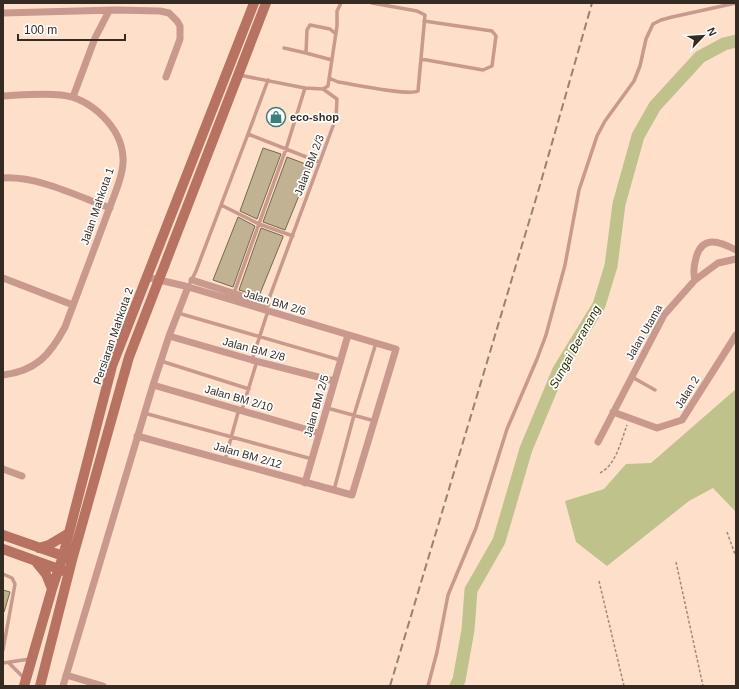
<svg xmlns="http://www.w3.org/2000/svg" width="739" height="689" font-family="Arial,sans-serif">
<rect width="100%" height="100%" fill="#fedfc9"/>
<path fill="#bfc28a" d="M 736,389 L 736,512 L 713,488 L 689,501 L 607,566 L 576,542 L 565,501 L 604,489 L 626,464 L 651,463 Z"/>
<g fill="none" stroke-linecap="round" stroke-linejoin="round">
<path stroke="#bfc28a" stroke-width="13" d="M 456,686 L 459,680 L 468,630 L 471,590 L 499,541 L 526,449 L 559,370 L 599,305 L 611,266 L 619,204 L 638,136 L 655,106 L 700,57 L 724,44 L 736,41"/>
</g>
<path fill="#c1b294" stroke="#75684b" d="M 263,148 L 281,154 L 257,219 L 240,211 Z
M 287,157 L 311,166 L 285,230 L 263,222 Z
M 238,217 L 255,226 L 233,287 L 213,280 Z
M 261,228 L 283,236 L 283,237 L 259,296 L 239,290 Z
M 3,590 L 10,592 L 4,612 L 3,612 Z"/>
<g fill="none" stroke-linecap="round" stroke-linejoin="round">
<path stroke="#a08a7a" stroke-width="1.5" stroke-dasharray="3 2" stroke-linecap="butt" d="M 600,473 C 616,465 621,441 627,425
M 727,532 L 736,557
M 676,562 L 703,686
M 599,581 L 624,686"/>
<path stroke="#c9998d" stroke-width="3.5" d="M 284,48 L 306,53
M 421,59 L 483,70 L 492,66 L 496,36 L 492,31 L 424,21
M 332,60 L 306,53 L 307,30 L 310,25 L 330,29 L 336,34
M 239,75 L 305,88 L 323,89 L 337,99 L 336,118 L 267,304
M 329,78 L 338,82 C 352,84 408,96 418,91 L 425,15 L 417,11 L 372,3
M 323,89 L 328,86 L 337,26 L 337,11 L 341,3
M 248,134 L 268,80
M 221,205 L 259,224 L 293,236
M 188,287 L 196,271 L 248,134 L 319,162
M 234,293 L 286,149 L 305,88
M 178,313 L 340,360
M 252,360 L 268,311
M 161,361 L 249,389
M 632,377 L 655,390
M 327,408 L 375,421
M 242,410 L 257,361
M 144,413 L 312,459
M 225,460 L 239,409
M 334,490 L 354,415 L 376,343
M 3,574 L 12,578 L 15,584 L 3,650
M 3,663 L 30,659
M 9,663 L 25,679
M 428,686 L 437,652 L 448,595 L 476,528 L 507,429 L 537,359 L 546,335 L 565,265 L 579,190 L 597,136 L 605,121 L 634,81 L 640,66 L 646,39 L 653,24 L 661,20 L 672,17 L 736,3"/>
<path stroke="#c9998d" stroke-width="7" d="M 3,13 L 115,10 L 160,11 L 169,13 L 177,21 L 180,26 L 180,39 L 166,77
M 3,96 C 22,95 42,93 61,95 C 91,98 122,128 123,158 C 124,169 120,179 117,188 L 65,327 C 50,355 36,371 3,375
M 73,97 L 95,38 L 109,11
M 3,178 C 38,176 77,196 110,208
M 3,278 L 73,305
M 192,280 L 267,304
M 695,280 C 693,273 694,265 696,258 C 702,235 719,241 736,250
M 169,336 L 252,360 L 334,381
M 153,385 L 319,433
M 613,412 L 657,428 L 682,420 L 736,335
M 137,436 L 352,495 L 396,349 L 185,286 L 146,277
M 598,442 L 664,315 L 695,280 L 718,263 L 736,259
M 3,469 L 22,476
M 305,483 L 348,335
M 66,675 L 103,686
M 63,686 L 153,385 L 169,336 L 188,287"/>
<path stroke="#b77262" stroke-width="10" d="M 3,535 L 69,558
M 39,548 L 49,545 L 69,533
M 3,549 L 64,571
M 37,563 L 46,574 L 52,589
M 24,686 L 52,589 L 63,556 L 112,366 L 254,3
M 40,686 L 72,560 L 129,357 L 266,3"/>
<path stroke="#978373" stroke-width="2" stroke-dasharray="8 4" stroke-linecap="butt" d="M 390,686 L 540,185 L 592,3"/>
</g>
<defs>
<g id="shop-ring" transform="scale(1)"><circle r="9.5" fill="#fff" stroke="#387f78" stroke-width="1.5"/><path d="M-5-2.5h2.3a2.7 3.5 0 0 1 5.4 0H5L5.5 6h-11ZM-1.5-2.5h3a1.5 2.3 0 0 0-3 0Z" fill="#387f78"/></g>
</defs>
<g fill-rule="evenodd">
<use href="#shop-ring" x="276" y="117"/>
</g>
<g text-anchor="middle" stroke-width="3.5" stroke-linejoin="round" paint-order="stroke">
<g font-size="11" font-weight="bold" fill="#362b22" stroke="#fff" text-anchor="start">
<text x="290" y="121">eco-shop</text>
</g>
<g font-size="11" fill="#362b22" stroke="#fff">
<text transform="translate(309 165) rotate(-69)" y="4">Jalan BM 2/3</text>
<text transform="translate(97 206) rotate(-71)" y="4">Jalan Mahkota 1</text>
<text transform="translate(275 302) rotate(17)" y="4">Jalan BM 2/6</text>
<text transform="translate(644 332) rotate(-60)" y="4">Jalan Utama</text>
<text transform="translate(113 336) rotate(-71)" y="4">Persiaran Mahkota 2</text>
<text transform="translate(254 349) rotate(15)" y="4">Jalan BM 2/8</text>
<text transform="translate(687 392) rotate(-58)" y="4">Jalan 2</text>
<text transform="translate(239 398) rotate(16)" y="4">Jalan BM 2/10</text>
<text transform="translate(316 406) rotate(-74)" y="4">Jalan BM 2/5</text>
<text transform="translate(248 455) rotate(16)" y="4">Jalan BM 2/12</text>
</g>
<g font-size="12" font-style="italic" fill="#2f2f02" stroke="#fff">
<text transform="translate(575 347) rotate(-61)" y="4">Sungai Beranang</text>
</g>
</g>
<rect width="739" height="689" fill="none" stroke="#362b22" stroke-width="8"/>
<g transform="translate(703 36) rotate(65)" stroke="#ffffff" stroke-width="3" paint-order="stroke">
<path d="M0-3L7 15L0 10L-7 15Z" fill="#362b22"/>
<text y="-6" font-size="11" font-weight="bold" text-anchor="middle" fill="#362b22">N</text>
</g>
<path d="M18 34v6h107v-6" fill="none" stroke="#362b22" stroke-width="2"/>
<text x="24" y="34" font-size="12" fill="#362b22" stroke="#ffffff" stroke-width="3" paint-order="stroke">100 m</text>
</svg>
